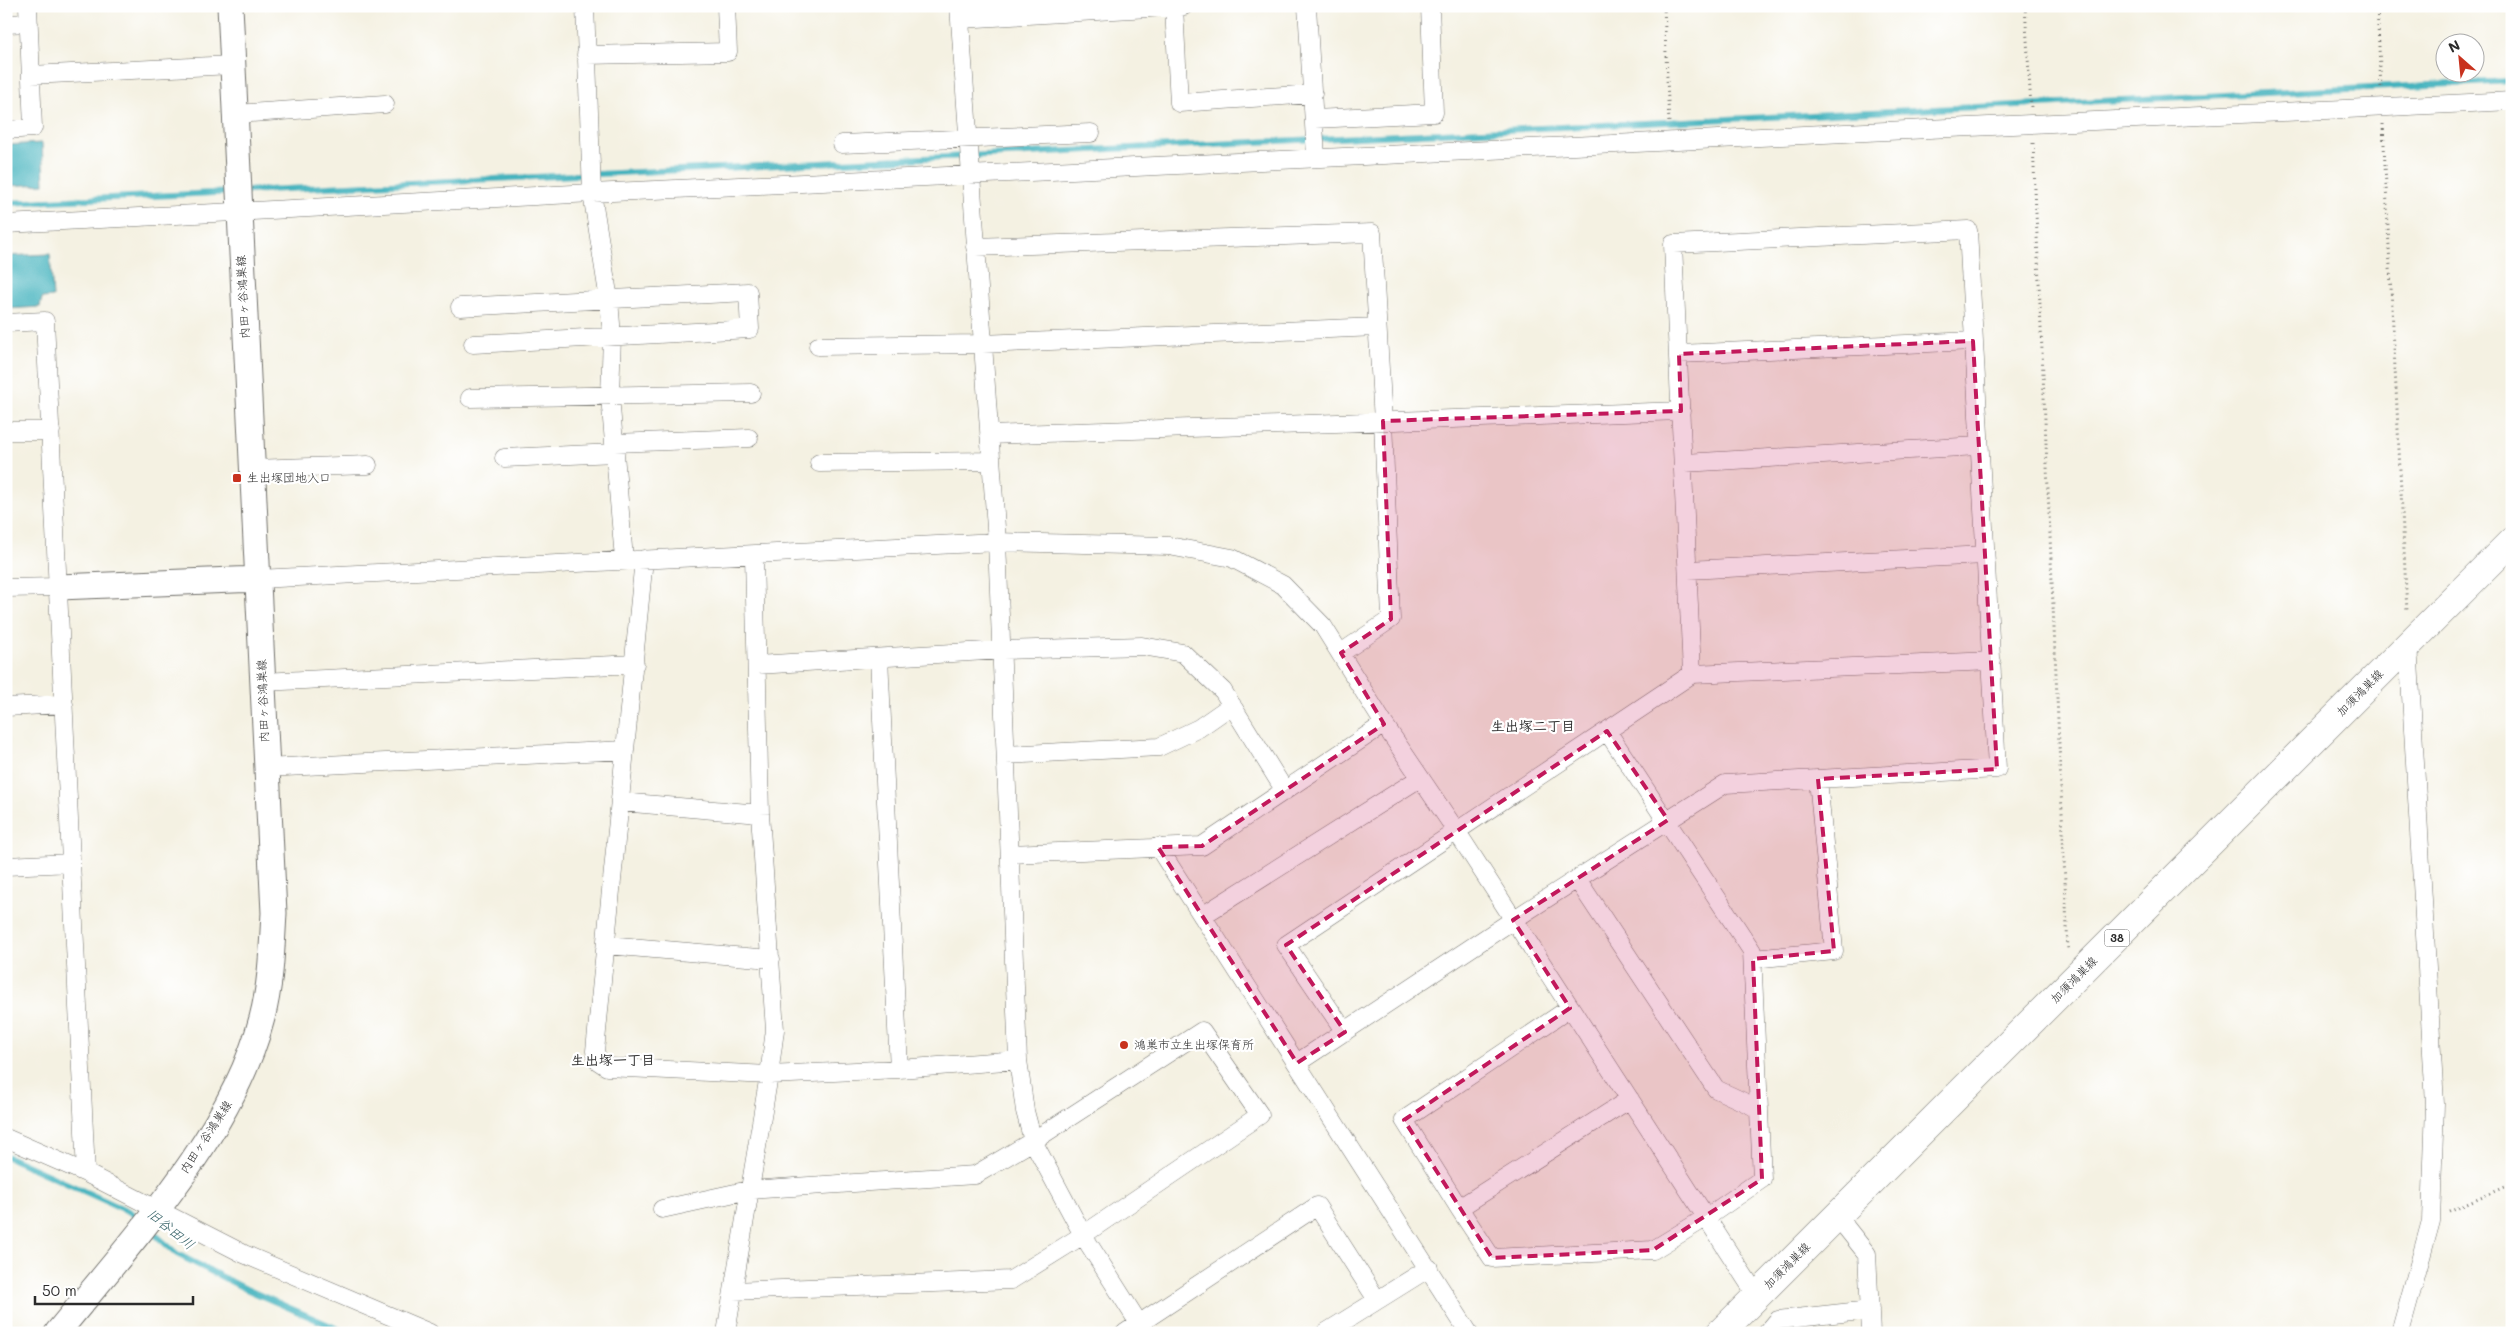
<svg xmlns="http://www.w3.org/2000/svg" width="2518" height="1339" font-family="Mali,'Klee One',sans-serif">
<rect width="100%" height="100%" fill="#fff"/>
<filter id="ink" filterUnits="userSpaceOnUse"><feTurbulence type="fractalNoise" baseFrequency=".02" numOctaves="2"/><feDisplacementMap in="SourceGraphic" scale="10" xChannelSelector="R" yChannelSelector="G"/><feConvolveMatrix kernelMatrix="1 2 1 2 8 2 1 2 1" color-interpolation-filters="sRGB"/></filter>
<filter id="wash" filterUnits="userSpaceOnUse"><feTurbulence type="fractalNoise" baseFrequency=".0096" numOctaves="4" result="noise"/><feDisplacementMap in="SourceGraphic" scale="20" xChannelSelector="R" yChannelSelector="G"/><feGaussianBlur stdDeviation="1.12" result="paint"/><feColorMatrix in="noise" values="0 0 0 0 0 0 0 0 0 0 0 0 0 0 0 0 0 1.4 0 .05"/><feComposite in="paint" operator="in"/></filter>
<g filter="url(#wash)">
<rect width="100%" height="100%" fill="#f4f1e2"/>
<path fill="#44b3be" stroke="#386f74" d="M 42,143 L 44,184 L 6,186 L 6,145 Z
M 50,254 L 53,297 L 42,298 L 40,307 L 6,309 L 6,256 Z"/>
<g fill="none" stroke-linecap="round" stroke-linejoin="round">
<path stroke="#44b3be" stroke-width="6" d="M 245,191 L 2512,81
M 6,203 L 235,192
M 6,1156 L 130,1212 L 142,1222
M 149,1229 L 177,1254 L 246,1289 L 347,1333"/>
</g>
</g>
<g filter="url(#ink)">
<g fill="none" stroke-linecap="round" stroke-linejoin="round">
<g stroke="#71706b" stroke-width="19">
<path id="street" d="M 585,6 L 592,193 L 609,300 L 612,336 L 610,396 L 624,559
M 959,6 L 997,542 L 1018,1060 L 1025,1111 L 1033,1141 L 1083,1235 L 1145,1333
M 1307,6 L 1316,158
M 1174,7 L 1179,103 L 1313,94
M 960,19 L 1184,6
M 6,24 L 29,23
M 586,55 L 728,52 L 726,6
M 31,75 L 232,65
M 235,114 L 385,104
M 1315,119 L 1434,113 L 1430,6
M 6,130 L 33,128 L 28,6
M 842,144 L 1091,133
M 6,224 L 592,193 L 2512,101
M 975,247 L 1372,233 L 1383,421 L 1391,619 L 1341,653
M 460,307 L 748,292 L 750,329 L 473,344
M 6,323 L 45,321 L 86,1173
M 818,346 L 982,344 L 1377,327
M 1679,354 L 1973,341
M 470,398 L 751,393
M 6,431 L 51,431
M 989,435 L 1681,411
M 614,443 L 749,438
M 504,458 L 615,453
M 819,463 L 991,461
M 1684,463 L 1978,446
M 253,469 L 368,465
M 644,559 L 595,1051 L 598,1061 L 607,1067 L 769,1075 L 899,1069 L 1018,1060
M 1688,570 L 1985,555
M 258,579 L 997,542 L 1169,546 L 1232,558 L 1283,585 L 1323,626 L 1384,724 L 1457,832 L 1757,1296
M 6,588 L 59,587
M 879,658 L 899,1069
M 757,665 L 1002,650 L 1142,646 L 1183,653 L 1223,691 L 1285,791
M 262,682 L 635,664
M 6,707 L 64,704
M 1006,755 L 1159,747 L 1199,728 L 1232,705
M 265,768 L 625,750
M 621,802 L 760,814
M 1158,847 L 1469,1333
M 1010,854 L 1202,846 L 1384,724
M 6,866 L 71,863
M 1577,879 L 1716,1089 L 1759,1109
M 1202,916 L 1420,778
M 607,945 L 771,959
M 1753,959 L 1834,951 L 1818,779
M 1570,1008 L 1404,1120 L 1459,1208 L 1630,1099
M 1345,1032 L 1286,945 L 1692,674 L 1992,661
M 1297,1063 L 1513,920 L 1725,784 L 1997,769 L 1968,230 L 1673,244 L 1692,674
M 6,1138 L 86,1173 L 244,1254 L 430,1333
M 1459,1208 L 1492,1258 L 1653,1250 L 1707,1217 L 1762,1179 L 1752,951 L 1607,731
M 662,1209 L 749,1190 L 975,1175 L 1033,1141 L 1202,1031 L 1260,1115 L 1083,1235 L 1011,1280 L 733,1291
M 1837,1216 L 1867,1254 L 1871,1333
M 726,1333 L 769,1075 L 775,1030 L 760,814 L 754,555
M 1125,1333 L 1317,1206 L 1377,1300
M 1325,1333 L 1429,1268
M 1767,1333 L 1778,1320 L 1870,1310
M 2400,1333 L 2431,1221 L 2435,1104 L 2408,644"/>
</g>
<g stroke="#71706b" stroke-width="27">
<path id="secondary" d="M 59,587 L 258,579
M 57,1333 C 131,1242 233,1132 262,1018 C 271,984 272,948 274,913 L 230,6"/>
</g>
<g stroke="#71706b" stroke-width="29">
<path id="primary" d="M 1720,1333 L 2512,541"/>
</g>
<path stroke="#71706b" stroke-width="3" stroke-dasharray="1 4" stroke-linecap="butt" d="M 1664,6 L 1669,124
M 2025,6 L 2031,107
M 2377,6 L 2381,88
M 2383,124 L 2407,612
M 2033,143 L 2068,951
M 2449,1212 L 2512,1184"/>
<use href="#street" stroke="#fff" stroke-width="18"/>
<use href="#secondary" stroke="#fff" stroke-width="25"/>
<use href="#primary" stroke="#fff" stroke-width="28"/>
</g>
</g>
<path fill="#c2185b" fill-opacity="0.2" stroke="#c2185b" stroke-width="4" stroke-dasharray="10 6" stroke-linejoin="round" d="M 1973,341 L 1997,769 L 1818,779 L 1834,951 L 1753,959 L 1762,1179 L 1653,1250 L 1492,1258 L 1404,1120 L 1570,1008 L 1513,920 L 1668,820 L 1607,731 L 1286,945 L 1345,1032 L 1297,1063 L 1158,847 L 1202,846 L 1384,724 L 1341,653 L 1391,619 L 1383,421 L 1681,411 L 1679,354 Z"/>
<g fill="#c8321e" stroke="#fff" stroke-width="2">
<rect x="232" y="473" width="10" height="10" rx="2.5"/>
<circle cx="1124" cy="1045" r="5"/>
</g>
<g text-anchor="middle" stroke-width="4.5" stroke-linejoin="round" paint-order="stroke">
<rect fill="#fff" stroke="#6b6b6b" stroke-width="1" x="2104.5" y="929.5" width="25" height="17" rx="4"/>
<g font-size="11" font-weight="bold" fill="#2b2b2b">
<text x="2117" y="942">38</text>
</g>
<g font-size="12" fill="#2b2b2b" stroke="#fff">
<text transform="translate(243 297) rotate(-93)" y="4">内田ヶ谷鴻巣線</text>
<text transform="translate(2360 693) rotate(-45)" y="4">加須鴻巣線</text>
<text transform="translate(263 701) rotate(-92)" y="4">内田ヶ谷鴻巣線</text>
<text transform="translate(2074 980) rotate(-45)" y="4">加須鴻巣線</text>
<text transform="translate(206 1137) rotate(-57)" y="4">内田ヶ谷鴻巣線</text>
<text transform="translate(1787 1266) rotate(-45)" y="4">加須鴻巣線</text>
</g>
<g font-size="12" fill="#2b2b2b" stroke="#fff" text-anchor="start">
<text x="247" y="482">生出塚団地入口</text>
<text x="1134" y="1049">鴻巣市立生出塚保育所</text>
</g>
<g font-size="14" font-weight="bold" fill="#2b2b2b" stroke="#fff">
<text x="1533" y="731">生出塚二丁目</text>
<text x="613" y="1065">生出塚一丁目</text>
</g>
<g font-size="14" font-style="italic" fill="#356166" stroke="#fff">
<text transform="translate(171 1229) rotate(39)" y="5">旧谷田川</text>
</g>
</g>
<rect width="2518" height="1339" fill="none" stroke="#fff" stroke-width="25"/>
<g transform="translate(2460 58) rotate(333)"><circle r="24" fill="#ffffff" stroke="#aaaaaa"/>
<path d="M0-4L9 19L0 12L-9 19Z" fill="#c8321e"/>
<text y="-8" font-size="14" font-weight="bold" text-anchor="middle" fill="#2b2b2b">N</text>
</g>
<path d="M35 1296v8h158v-8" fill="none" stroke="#2b2b2b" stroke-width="2.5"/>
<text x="42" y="1296" font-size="15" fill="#2b2b2b" stroke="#ffffff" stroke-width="4" paint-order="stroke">50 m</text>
</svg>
